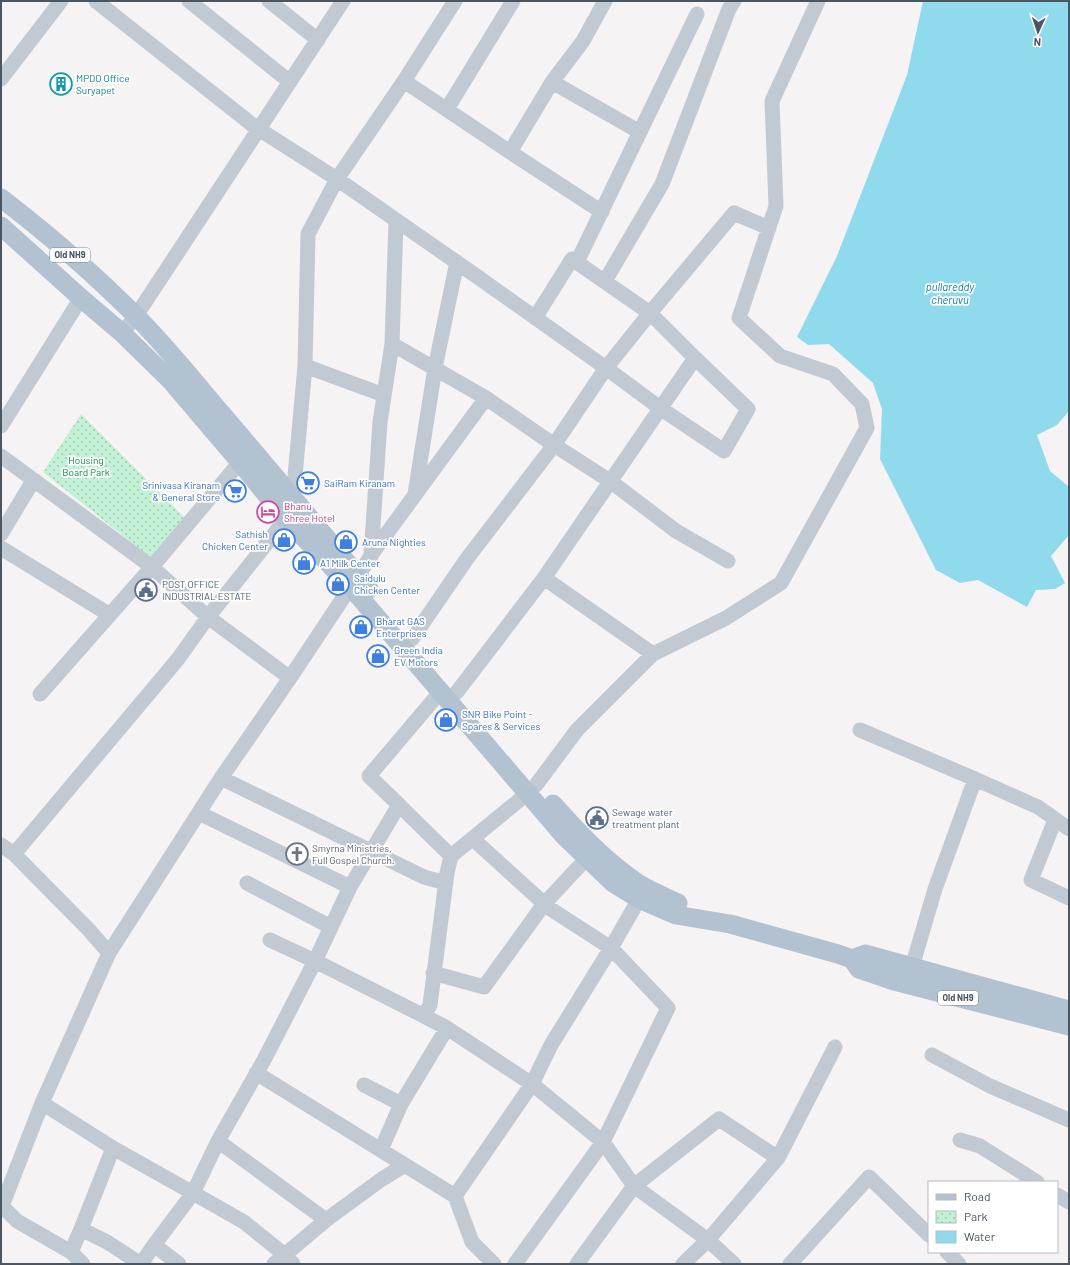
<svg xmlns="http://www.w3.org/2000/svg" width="1070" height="1265" font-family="Barlow,sans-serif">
<defs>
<pattern id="park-dots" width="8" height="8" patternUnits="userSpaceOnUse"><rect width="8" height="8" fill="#c3f1d5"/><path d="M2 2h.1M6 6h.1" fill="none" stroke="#a0c6b0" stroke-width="1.8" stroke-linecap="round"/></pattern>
</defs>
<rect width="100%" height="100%" fill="#f5f3f3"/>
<path fill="url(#park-dots)" d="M 81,414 L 185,518 L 151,558 L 43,472 Z"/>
<path fill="#90daee" d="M 923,1 L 1069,1 L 1069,411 L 1057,425 L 1037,435 L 1050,471 L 1069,487 L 1069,535 L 1051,556 L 1065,583 L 1055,589 L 1036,590 L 1027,607 L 978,580 L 960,583 L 936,570 L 880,459 L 882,409 L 873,383 L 829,344 L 808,345 L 797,337 L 837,256 L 907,75 Z"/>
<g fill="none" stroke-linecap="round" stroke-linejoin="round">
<path stroke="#c1cad2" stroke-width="15" d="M 96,1 L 254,126 L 337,179 L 475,275 L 606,368 L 554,445 L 610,481 L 676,531 L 728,561
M 189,1 L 290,82
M 269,1 L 318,40
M 605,1 L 583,41 L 552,82 L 640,132
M 1,79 L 61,1
M 404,81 L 455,1
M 552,82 L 510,152 L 602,212
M 447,109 L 513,1
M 577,262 L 697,14
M 605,281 L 662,184 L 729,9 L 734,1
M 535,318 L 572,259 L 650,313 L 606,368 L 660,408 L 724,451 L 748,409 L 695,358
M 122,333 L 136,316 L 343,1
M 392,344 L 396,220
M 305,366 L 308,234 L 337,179 L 404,81 L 510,152
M 1,426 L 81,298
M 1,456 L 152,567 L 240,462 L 247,456
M 415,494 L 435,368 L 457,262
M 292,496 L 295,476 L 305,366 L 384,395
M 1,534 L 33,481
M 1,548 L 110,615
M 371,555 L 486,398
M 544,578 L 695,358 L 650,313 L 734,213 L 769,228
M 457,692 L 544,578 L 653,654
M 40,694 L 152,567 L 208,617 L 290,678
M 860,730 L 975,779
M 221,778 L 424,877 L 446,883
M 536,785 L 577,730 L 653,654 L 726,618 L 781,583 L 867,428 L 862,404 L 833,374 L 780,356 L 739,318 L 776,206 L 772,101 L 818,1
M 199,813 L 350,887 L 399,805 L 369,776 L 441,691
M 1055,820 L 1031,880 L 1069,898
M 473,839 L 549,908 L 611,948 L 668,1008 L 603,1142 L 515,1264
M 1,845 L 14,854 L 89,930 L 109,953 L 221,778 L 290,678 L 371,556 L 380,422 L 392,344 L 486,398 L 554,445 L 466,560 L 412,639
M 14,854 L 178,659 L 208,617 L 286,519
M 451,856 L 528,793
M 247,883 L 331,927
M 270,940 L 315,961 L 350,887
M 109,953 L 42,1103 L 113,1148 L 193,1193 L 218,1141 L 264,1060 L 315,961 L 424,1016 L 430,1005 L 447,873 L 451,856 L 399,805
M 912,967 L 935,889 L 975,779 L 1038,807 L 1069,829
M 433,973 L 484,987 L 544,904 L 586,859
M 424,1016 L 447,1028 L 532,1084 L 603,1142 L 634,1186 L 719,1119 L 778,1158
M 932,1055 L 990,1086 L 1069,1120
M 256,1073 L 455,1196 L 472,1242 L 494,1264
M 364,1085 L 401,1104
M 42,1103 L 2,1206 L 17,1221 L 71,1252
M 960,1140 L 980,1146 L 1037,1182
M 218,1141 L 326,1220 L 274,1264
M 381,1150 L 401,1104 L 447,1028
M 1057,1195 L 1069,1202
M 455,1196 L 532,1084 L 551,1045 L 611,948 L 639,899
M 326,1220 L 382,1179 L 405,1165
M 81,1229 L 113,1148
M 154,1245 L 179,1264
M 947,1252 L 959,1264
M 83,1264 L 71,1252 L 81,1229 L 107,1242 L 141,1264
M 141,1264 L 154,1245 L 193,1193 L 244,1222 L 285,1255 L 293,1264
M 577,1264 L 634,1186 L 708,1240 L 734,1264
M 683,1264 L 708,1240 L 778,1158 L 835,1047
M 790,1264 L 869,1177 L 929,1235"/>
<path stroke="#b3c2d1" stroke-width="19" d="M 1,198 C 48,234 93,273 135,315 C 166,346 193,380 221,413 C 271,471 320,530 369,589
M 1,226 L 81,298 L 122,333 L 171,381 L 240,462 L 286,519 L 350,586 L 565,837 L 613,883 L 639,899 L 676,915 L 730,924 L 838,954 L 852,959 L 859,969 L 894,981 L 1069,1026
M 553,804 C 580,834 605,861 639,884 C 651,891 665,897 678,903
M 852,959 L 865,954 L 1069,1010"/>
</g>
<defs>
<g id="building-ring" transform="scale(1.15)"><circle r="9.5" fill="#fff" stroke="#0f9aa8" stroke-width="1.5"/><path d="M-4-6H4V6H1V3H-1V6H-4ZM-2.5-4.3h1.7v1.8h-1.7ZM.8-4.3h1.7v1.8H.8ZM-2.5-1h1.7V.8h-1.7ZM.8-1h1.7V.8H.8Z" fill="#0f9aa8"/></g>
<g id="supermarket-ring" transform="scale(1.15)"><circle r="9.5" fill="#fff" stroke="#3f7fe0" stroke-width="1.5"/><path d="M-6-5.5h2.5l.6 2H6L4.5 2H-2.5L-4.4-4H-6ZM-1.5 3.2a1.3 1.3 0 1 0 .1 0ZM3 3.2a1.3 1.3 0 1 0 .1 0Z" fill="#3f7fe0"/></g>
<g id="hotel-ring" transform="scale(1.15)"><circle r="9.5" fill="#fff" stroke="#d1479c" stroke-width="1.5"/><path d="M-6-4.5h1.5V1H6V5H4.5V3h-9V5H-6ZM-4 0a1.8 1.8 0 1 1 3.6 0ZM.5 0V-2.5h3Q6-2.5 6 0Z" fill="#d1479c"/></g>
<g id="shop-ring" transform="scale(1.15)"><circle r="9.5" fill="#fff" stroke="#3f7fe0" stroke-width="1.5"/><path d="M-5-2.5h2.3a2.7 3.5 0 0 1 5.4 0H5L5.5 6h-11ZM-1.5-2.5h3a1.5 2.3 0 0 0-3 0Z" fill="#3f7fe0"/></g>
<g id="civic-ring" transform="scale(1.15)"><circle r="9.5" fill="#fff" stroke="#5c6f8a" stroke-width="1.5"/><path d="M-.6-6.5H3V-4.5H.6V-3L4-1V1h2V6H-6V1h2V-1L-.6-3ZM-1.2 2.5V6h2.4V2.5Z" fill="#5c6f8a"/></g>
<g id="church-ring" transform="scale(1.15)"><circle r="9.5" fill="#fff" stroke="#6b7280" stroke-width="1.5"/><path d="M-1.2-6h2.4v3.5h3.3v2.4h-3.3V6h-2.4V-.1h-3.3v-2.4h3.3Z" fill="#6b7280"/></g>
</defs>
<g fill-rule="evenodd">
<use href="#building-ring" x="61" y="84"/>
<use href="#supermarket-ring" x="308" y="483"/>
<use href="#supermarket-ring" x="235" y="491"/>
<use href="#hotel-ring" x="268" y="512"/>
<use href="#shop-ring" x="284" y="540"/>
<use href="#shop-ring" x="346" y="542"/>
<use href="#shop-ring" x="304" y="563"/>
<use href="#shop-ring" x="338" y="584"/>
<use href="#civic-ring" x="146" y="590"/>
<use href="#shop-ring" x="361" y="627"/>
<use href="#shop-ring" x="378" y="656"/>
<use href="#shop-ring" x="446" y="720"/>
<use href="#civic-ring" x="597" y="818"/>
<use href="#church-ring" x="297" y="854"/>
</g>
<g text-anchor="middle" stroke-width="3.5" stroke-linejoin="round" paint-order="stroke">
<g fill="#fff" stroke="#808990" stroke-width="1">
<rect x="50" y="248" width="40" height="14" rx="3"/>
<rect x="938" y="991" width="40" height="14" rx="3"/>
</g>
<g font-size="9" font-weight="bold" fill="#4a5661">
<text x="70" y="258">Old NH9</text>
<text x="958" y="1001">Old NH9</text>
</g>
<g font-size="10" fill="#0d838f" stroke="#fff" text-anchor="start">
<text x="76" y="82">MPDO Office<tspan x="76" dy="12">Suryapet</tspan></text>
</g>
<g font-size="10" fill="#17864f" stroke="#fff">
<text x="86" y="464">Housing<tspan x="86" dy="12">Board Park</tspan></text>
</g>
<g font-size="10" fill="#366cbe" stroke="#fff" text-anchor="start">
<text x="324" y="487">SaiRam Kiranam</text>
<text x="220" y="489" text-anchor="end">Srinivasa Kiranam<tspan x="220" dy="12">&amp; General Store</tspan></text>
<text x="268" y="538" text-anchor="end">Sathish<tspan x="268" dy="12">Chicken Center</tspan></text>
<text x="362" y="546">Aruna Nighties</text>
<text x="320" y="567">A1 Milk Center</text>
<text x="354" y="582">Saidulu<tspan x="354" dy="12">Chicken Center</tspan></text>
<text x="376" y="625">Bharat GAS<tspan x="376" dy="12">Enterprises</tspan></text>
<text x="394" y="654">Green India<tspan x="394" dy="12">EV Motors</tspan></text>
<text x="462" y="718">SNR Bike Point -<tspan x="462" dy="12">Spares &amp; Services</tspan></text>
</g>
<g font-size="10" fill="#b23c85" stroke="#fff" text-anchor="start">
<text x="284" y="510">Bhanu<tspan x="284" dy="12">Shree Hotel</tspan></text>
</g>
<g font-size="10" fill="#4e5e75" stroke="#fff" text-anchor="start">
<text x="162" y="588">POST OFFICE<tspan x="162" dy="12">INDUSTRIAL ESTATE</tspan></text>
<text x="612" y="816">Sewage water<tspan x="612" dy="12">treatment plant</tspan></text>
</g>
<g font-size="10" fill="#5b616d" stroke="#fff" text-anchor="start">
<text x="312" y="852">Smyrna Ministries,<tspan x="312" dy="12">Full Gospel Church.</tspan></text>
</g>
<g font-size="11" font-style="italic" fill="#0c7c9b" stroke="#fff">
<text x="950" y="291">pullareddy<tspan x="950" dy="13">cheruvu</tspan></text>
</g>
</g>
<rect width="1070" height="1265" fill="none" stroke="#4a5661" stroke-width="4"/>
<rect x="928" y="1181" width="130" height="72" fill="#ffffff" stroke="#b7bbc0"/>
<rect x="936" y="1194" width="20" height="6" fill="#b3c2d1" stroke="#b7bbc0"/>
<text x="964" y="1201" font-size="12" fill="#4a5661">Road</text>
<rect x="936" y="1211" width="20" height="12" fill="url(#park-dots)" stroke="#b7bbc0"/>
<text x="964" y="1221" font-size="12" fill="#4a5661">Park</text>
<rect x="936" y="1231" width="20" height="12" fill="#90daee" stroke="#b7bbc0"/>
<text x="964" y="1241" font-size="12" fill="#4a5661">Water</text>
<g transform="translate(1038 32) rotate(183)" stroke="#ffffff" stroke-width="3" paint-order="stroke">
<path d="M0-3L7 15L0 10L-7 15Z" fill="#4a5661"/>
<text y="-6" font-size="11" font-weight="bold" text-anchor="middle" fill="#4a5661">N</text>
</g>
</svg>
